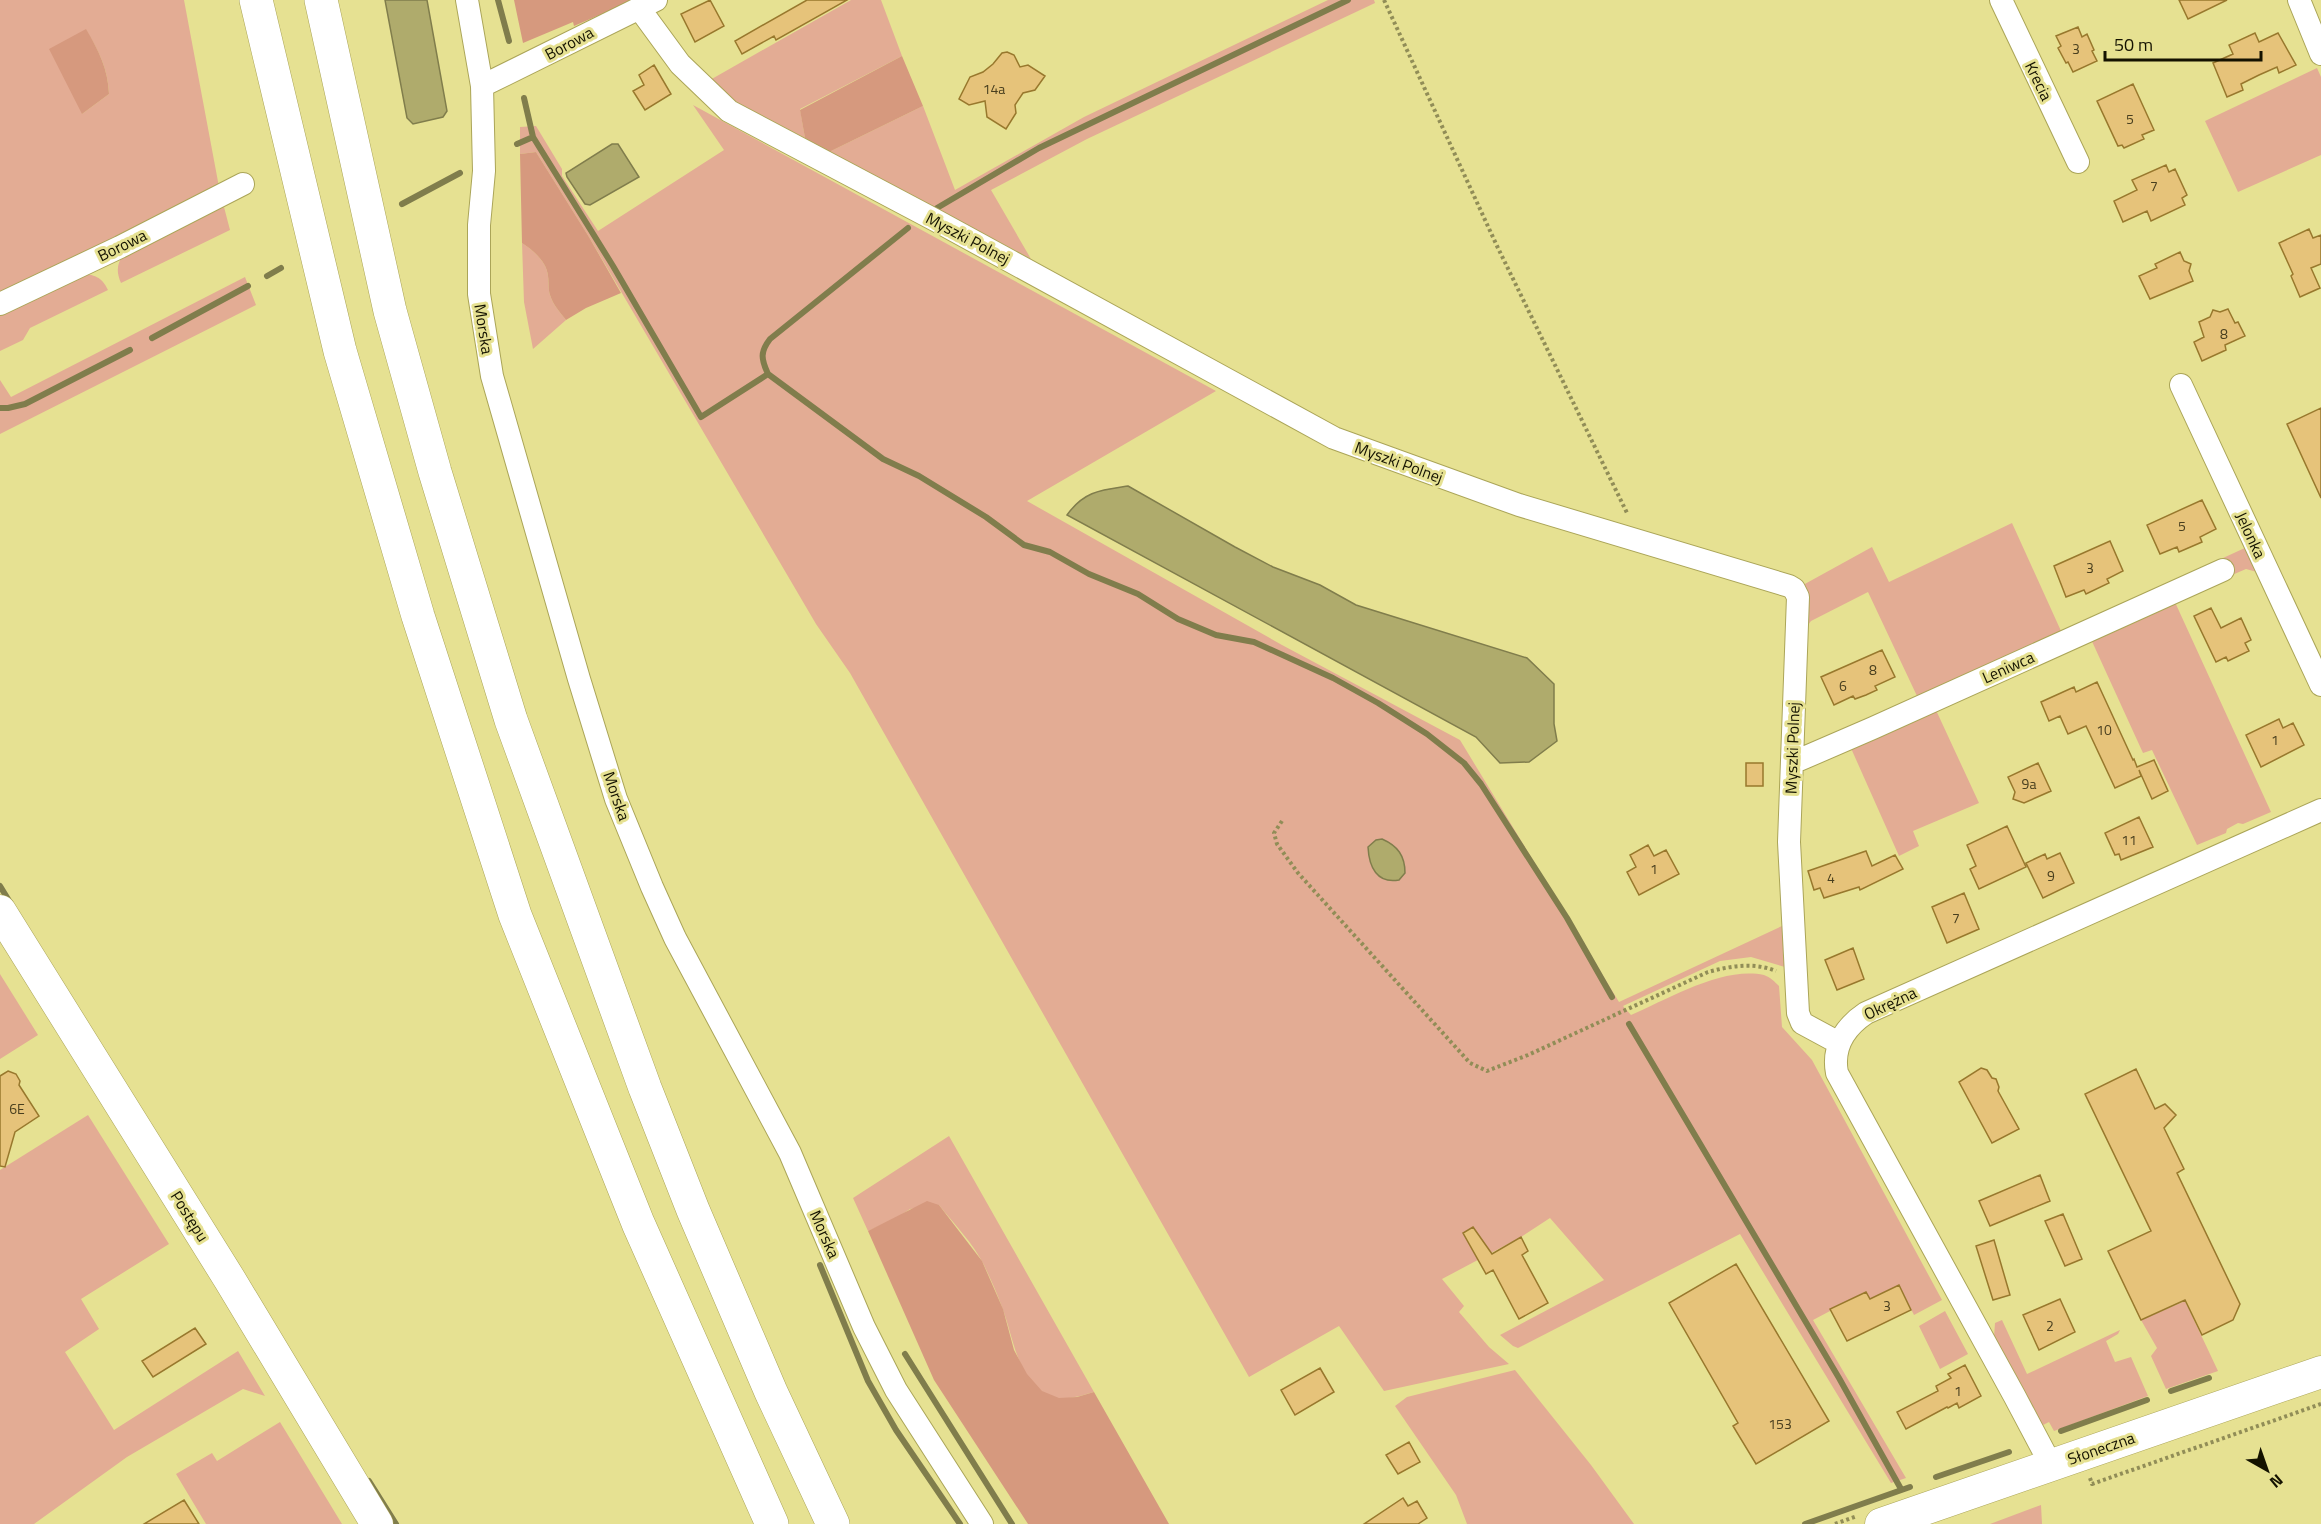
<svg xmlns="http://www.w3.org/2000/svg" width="2321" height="1524" font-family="'Titillium Web',sans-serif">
<rect width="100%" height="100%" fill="#e6e192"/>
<path fill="#e3ac94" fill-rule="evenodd" d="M 0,0 L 184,0 L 219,187 L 0,296 ZM 86,30 C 99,51 108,69 109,94 L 82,114 Z
M 851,0 L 881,0 L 902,56 L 800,109 L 805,138 L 722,95 L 710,80 Z
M 1328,0 L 1374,0 L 1375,3 L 1087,139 L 991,190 L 1031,259 L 829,152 L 923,106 L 955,190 L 1084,117 Z
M 2317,68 L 2321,77 L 2321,155 L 2238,192 L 2205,121 Z
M 693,105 L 1216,391 L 1027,501 L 1282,645 L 1460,740 L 1619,1002 L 1782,926 L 1785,967 L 1751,957 L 1720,961 L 1623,1006 L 1631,1015 C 1668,999 1723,966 1764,975 C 1770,977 1775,982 1779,986 L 1782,1027 L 1812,1060 L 1942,1300 L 1914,1315 L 1899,1285 L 1870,1299 L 1866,1292 L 1813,1320 L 1906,1478 L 1891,1483 L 1740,1234 L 1518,1348 L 1513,1346 L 1500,1335 L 1604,1280 L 1550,1218 L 1521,1237 L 1442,1279 L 1464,1306 L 1459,1312 L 1489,1347 L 1509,1364 L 1384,1391 L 1339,1326 L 1249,1377 L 850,673 L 816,624 L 589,237 L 536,152 L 520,154 L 520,127 L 536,126 L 562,169 L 562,176 L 598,231 L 724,150 Z
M 224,207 L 230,230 L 121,283 C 116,271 117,265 123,254 Z
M 522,243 C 533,250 547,262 548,276 C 549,282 548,289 550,295 C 553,305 560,312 566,320 L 533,349 L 524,302 Z
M 80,274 C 94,274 102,277 108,290 L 30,328 L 23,340 L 0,351 L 0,311 Z
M 245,277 L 256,305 L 0,434 L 0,380 L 11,397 Z
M 2012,523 L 2061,631 L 1917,696 L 1868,592 L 1811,621 L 1802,633 L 1803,585 L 1872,547 L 1889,582 Z
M 2247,547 L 2257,572 L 2246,569 L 2232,575 L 2223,558 Z
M 2174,600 L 2271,812 L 2243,824 L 2238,823 L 2227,829 L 2226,833 L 2197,845 L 2152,750 L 2143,753 L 2090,637 Z
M 1935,708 L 1979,803 L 1913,831 L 1919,846 L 1899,856 L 1850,746 Z
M 0,974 L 38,1035 L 0,1059 Z
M 88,1115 L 169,1244 L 81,1299 L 99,1329 L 65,1352 L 114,1430 L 238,1351 L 265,1396 L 243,1389 L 127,1457 L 34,1524 L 0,1524 L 0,1170 Z
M 949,1136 L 1094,1392 C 1083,1395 1069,1400 1057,1398 C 1018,1389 1014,1338 1002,1307 C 997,1293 990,1278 984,1265 C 973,1243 954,1224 939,1205 L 910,1209 L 895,1219 L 868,1231 L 853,1198 Z
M 2185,1301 L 2218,1371 L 2166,1389 L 2151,1356 L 2157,1348 L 2141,1320 Z
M 1945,1311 L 1968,1354 L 1940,1369 L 1919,1326 Z
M 2002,1320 L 2027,1374 L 2120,1330 L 2118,1334 L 2106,1341 L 2115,1362 L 2131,1357 L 2148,1396 L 2054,1431 L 2049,1422 L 2041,1426 L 1994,1337 L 1995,1323 Z
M 1515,1370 L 1591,1465 L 1634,1524 L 1467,1524 L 1456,1495 L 1395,1406 L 1407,1397 Z
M 280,1422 L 342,1524 L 206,1524 L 176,1474 L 212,1453 L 217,1461 Z
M 2041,1505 L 2042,1524 L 1990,1524 Z"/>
<path fill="#d6997e" d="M 514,0 L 634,0 L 574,26 L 573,22 L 523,43 Z
M 86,29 C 99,51 108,69 109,94 L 82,114 L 49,49 Z
M 902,56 L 923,106 L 829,152 L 805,138 L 800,110 Z
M 536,152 L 589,237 L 621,293 L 586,308 L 566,320 C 560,312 553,305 550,295 C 548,289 549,282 548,276 C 547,262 533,250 522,243 L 520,154 Z
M 927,1201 L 939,1205 L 982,1261 L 1003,1309 L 1014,1350 L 1027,1374 L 1042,1391 L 1059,1398 L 1077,1397 L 1094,1392 L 1169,1524 L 1028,1524 L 934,1380 L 868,1231 Z"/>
<path fill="#afab6c" stroke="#807d4c" stroke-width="1.5" d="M 385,0 L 427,0 L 447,111 L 443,117 L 413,124 L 407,118 Z
M 612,144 L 618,144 L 639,177 L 590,205 L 585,204 L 567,177 L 566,173 Z
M 1128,486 L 1235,547 L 1273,567 L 1320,585 L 1356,605 L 1527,658 L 1554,684 L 1554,724 L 1557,741 L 1529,762 L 1500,763 L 1476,737 L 1067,515 C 1084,491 1101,490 1128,486 Z
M 1382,839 C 1398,846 1405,856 1405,873 L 1399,880 C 1377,884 1369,867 1368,847 L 1376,840 Z"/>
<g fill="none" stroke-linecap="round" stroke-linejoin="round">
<path stroke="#807d4c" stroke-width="6" d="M 498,0 L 509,41
M 524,98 L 533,137
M 517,144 L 533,137 L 613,266 L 701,417 L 768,374
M 402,204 L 460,173
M 937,208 L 1039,148 L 1348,0
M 908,228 L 770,339 C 760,352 761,359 768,374 L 883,459 L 919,476 L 986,517 L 1024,545 L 1050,552 L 1089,574 L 1138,594 L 1178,619 L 1216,635 L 1254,642 L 1333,678 L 1378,703 L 1427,734 L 1464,763 L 1481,784 L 1567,918 L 1612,997
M 267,276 L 281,268
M 152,338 L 248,286
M 0,408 L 8,408 L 25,404 L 130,350
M 0,886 L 11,904
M 1629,1024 L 1839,1378 L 1901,1489
M 820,1265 L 868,1381 L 896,1430 L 960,1524
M 905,1354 L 1012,1524
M 2171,1391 L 2209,1378
M 2061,1431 L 2147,1400
M 1936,1477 L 2009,1452
M 369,1481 L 396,1524
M 1805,1524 L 1910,1487"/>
</g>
<path fill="#e6c37a" stroke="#98782d" stroke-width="1.5" d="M 710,0 L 724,26 L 695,42 L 681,14 Z
M 807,0 L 847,0 L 776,40 L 774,36 L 742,54 L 735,41 Z
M 2179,0 L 2227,0 L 2188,19 Z
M 2078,27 L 2082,37 L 2087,34 L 2094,50 L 2092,51 L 2097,61 L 2073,72 L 2068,62 L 2066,63 L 2058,48 L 2061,46 L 2056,36 Z
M 2255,33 L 2259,42 L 2278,33 L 2296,65 L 2279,73 L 2277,67 L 2259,75 L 2241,84 L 2243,90 L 2227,97 L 2213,63 L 2233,54 L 2229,45 Z
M 1007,52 L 1014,55 L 1020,67 L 1028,65 L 1045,76 L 1035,90 L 1023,93 L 1015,105 L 1016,113 L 1006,129 L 987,117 L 985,101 L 969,105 L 959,99 L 970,77 L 983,72 L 993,64 L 1002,53 Z
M 654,65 L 671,94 L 645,110 L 633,91 L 644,85 L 639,75 Z
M 2133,84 L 2154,130 L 2142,135 L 2144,139 L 2124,148 L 2122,145 L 2118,146 L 2097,101 Z
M 2166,165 L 2169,172 L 2175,169 L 2187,195 L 2182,198 L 2185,205 L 2151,221 L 2147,211 L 2123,222 L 2114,201 L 2137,190 L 2132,180 Z
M 2309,229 L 2313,238 L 2321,235 L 2321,264 L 2311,268 L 2320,288 L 2300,297 L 2291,276 L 2293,274 L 2279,243 Z
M 2180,252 L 2184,261 L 2191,264 L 2189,271 L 2193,281 L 2150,299 L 2139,276 L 2157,268 L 2155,264 Z
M 2228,309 L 2235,323 L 2238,322 L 2245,336 L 2225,345 L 2226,350 L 2202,361 L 2194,342 L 2204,337 L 2199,322 L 2210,317 L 2213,310 L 2220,312 Z
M 2321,408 L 2321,498 L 2287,424 Z
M 2202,500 L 2216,529 L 2200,537 L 2202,542 L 2179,552 L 2177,547 L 2160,554 L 2147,525 Z
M 2110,541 L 2123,571 L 2107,579 L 2109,583 L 2086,594 L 2084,590 L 2066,597 L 2054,566 Z
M 2211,608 L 2221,628 L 2241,618 L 2251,640 L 2245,643 L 2249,651 L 2228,661 L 2226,657 L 2216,662 L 2194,616 Z
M 1882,650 L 1895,677 L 1875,686 L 1877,690 L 1866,695 L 1855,699 L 1853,696 L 1834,705 L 1821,677 Z
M 2097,682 L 2133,760 L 2134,759 L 2137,767 L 2154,760 L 2168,791 L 2152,799 L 2139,770 L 2141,776 L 2115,788 L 2086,726 L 2068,734 L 2060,716 L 2049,721 L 2041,702 L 2074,687 L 2076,692 Z
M 2279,719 L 2283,728 L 2293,723 L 2304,745 L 2261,767 L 2246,735 Z
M 1746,763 L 1763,763 L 1763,786 L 1746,786 Z
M 2038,763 L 2051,791 L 2024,803 L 2013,799 L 2015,792 L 2008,777 Z
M 2139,817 L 2153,847 L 2121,860 L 2119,854 L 2115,855 L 2105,833 Z
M 2007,826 L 2026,867 L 1979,889 L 1970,869 L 1976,866 L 1967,845 Z
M 1648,845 L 1654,856 L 1666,850 L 1679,874 L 1639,895 L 1627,872 L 1636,867 L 1630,855 Z
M 1866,851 L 1872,866 L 1895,855 L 1903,869 L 1860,890 L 1859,887 L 1824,898 L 1820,888 L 1814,890 L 1808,871 Z
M 2060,853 L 2074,883 L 2043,898 L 2026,863 L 2045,854 L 2047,859 Z
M 1964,893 L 1979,929 L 1947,943 L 1932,907 Z
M 1853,948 L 1864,979 L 1837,990 L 1825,960 Z
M 1981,1068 L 1987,1070 L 1992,1078 L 1996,1079 L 1999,1087 L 1998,1091 L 2019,1129 L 1992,1143 L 1959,1082 Z
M 2136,1069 L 2155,1109 L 2165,1104 L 2176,1115 L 2164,1128 L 2184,1169 L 2177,1173 L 2240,1304 L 2233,1320 L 2202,1335 L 2185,1300 L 2141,1320 L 2108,1251 L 2151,1231 L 2085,1094 Z
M 8,1071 L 16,1074 L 20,1081 L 19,1085 L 39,1116 L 15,1132 L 5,1167 L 0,1166 L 0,1076 Z
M 2040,1175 L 2050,1201 L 1990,1226 L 1979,1201 Z
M 2063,1214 L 2082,1259 L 2065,1266 L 2045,1221 Z
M 1473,1227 L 1492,1254 L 1521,1237 L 1528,1251 L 1522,1255 L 1548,1303 L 1519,1319 L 1493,1270 L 1486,1274 L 1463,1233 Z
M 1994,1240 L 2010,1295 L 1993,1300 L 1976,1246 Z
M 1736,1264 L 1829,1421 L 1756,1464 L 1733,1426 L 1738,1423 L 1669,1303 Z
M 1899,1285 L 1911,1310 L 1847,1341 L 1830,1309 L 1866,1292 L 1870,1299 Z
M 2060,1299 L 2075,1332 L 2039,1350 L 2023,1315 Z
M 195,1328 L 206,1344 L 153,1377 L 142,1361 Z
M 1965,1365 L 1981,1396 L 1959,1408 L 1957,1403 L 1948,1408 L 1947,1407 L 1906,1429 L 1897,1412 L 1938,1391 L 1936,1386 L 1951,1378 L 1948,1374 Z
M 1320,1368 L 1334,1392 L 1295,1415 L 1281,1390 Z
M 1409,1442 L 1420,1462 L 1398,1474 L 1386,1455 Z
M 1403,1498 L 1408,1506 L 1417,1501 L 1427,1518 L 1418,1524 L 1364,1524 Z
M 184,1500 L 199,1524 L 144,1524 Z"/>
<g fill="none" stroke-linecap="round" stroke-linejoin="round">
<g stroke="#aba558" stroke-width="24">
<path id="street" d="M 467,0 L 482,86 L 484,171 L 479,225 L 479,294 L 492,376 L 579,679 L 616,799 L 652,887 L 675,938 L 790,1153 L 864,1327 L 896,1390 L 982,1524
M 2001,0 L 2078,162
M 2299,0 L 2321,54
M 639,8 L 680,64 L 729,111 L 935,220 L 1334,438 L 1519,505 L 1789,586 L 1794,589 L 1798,597 L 1789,842 L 1798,1013 L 1802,1023 L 1839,1043
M 482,86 L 656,0
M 0,304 L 120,247 L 243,184
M 2181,385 L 2321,685
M 1792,763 L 1873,728 L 2223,570
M 2051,1465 L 2015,1397 L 1837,1073 C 1832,1047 1845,1027 1866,1013 L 2321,810"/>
</g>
<g stroke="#aba558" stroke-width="33">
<path id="secondary" d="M 0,911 L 230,1280 L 377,1524
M 1881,1524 L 2321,1372"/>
</g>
<g stroke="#aba558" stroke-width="34">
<path id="highway" d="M 256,0 L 340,351 L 418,616 L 515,915 L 638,1223 L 772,1524
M 321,0 L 390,311 L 435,472 L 511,720 L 645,1088 L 693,1210 L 771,1392 L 833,1524"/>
</g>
<path stroke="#918d57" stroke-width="4" stroke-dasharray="3 3" stroke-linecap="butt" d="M 1384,0 L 1497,246 L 1628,515
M 1282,821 L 1274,833 L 1277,844 L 1298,873 L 1470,1063 L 1487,1071 L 1528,1055 L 1708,972 C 1730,966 1754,962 1776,971
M 2090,1478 L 2092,1484 L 2321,1404
M 1835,1524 L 1857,1516"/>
<use href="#street" stroke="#fff" stroke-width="22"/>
<use href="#secondary" stroke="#fff" stroke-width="32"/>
<use href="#highway" stroke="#fff" stroke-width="33"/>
</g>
<g text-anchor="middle" stroke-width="6" stroke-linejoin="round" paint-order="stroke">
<g font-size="14" fill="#483e1e">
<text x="2076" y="54">3</text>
<text x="994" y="94">14a</text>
<text x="2130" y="124">5</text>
<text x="2154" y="191">7</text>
<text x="2224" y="339">8</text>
<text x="2182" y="531">5</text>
<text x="2090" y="573">3</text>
<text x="1873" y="675">8</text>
<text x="1843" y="691">6</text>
<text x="2104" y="735">10</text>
<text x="2275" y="745">1</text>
<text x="2029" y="789">9a</text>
<text x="2129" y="845">11</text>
<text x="1654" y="874">1</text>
<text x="2051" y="881">9</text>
<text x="1831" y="883">4</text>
<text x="1956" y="923">7</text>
<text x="17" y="1114">6E</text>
<text x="1887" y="1311">3</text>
<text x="2050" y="1331">2</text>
<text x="1958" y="1396">1</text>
<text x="1780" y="1429">153</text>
</g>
<g font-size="16" fill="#141200" stroke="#e6e192">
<text transform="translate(569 43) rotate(-28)" y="6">Borowa</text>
<text transform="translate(2039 81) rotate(64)" y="6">Krecia</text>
<text transform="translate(968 238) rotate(28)" y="6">Myszki Polnej</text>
<text transform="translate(122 245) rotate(-26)" y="6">Borowa</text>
<text transform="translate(484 329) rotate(81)" y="6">Morska</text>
<text transform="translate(1399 462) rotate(20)" y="6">Myszki Polnej</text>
<text transform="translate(2251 535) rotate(65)" y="6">Jelonka</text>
<text transform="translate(2008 667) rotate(-24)" y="6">Leniwca</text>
<text transform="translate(1792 748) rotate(-88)" y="6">Myszki Polnej</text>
<text transform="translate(617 796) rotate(71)" y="6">Morska</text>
<text transform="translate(1890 1003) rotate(-25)" y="6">Okrężna</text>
<text transform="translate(190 1216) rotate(58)" y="6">Postępu</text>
<text transform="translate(825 1234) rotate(66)" y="6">Morska</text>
<text transform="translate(2101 1448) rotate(-19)" y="6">Słoneczna</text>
</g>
</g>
<g transform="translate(2267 1470) rotate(140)" stroke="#e6e192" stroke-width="4.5" paint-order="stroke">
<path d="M0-4.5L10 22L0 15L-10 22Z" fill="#141200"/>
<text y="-9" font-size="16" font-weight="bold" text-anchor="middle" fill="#141200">N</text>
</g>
<path d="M2105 51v9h156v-9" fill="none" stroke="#141200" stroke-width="3"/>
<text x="2114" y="51" font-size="18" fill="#141200" stroke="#e6e192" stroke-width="4.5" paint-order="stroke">50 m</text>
</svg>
